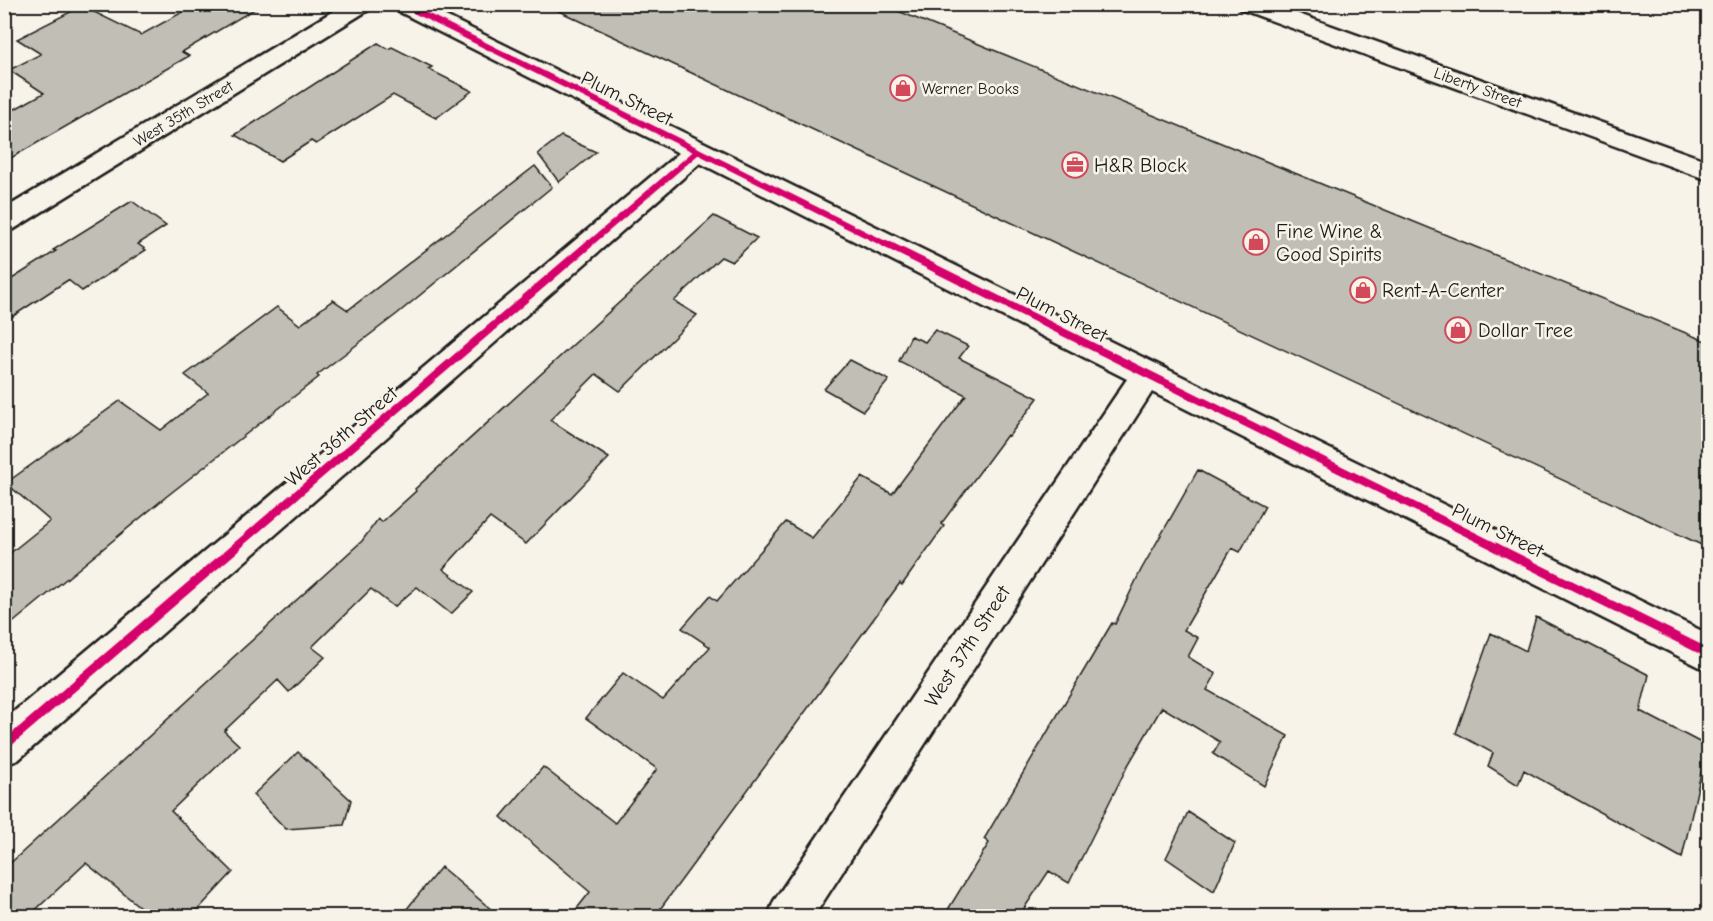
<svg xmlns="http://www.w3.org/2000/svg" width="1713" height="921" font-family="'Comic Neue',sans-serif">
<rect width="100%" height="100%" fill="#f7f3e8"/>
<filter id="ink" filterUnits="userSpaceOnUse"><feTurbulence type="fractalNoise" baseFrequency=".0167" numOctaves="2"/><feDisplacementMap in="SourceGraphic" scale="12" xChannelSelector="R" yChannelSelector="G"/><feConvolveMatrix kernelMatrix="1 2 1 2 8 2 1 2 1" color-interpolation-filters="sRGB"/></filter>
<g filter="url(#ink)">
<path fill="#c0beb5" stroke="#1c1c1c" stroke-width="1.5" d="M 197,4 L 263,4 L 182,52 L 189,56 L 4,162 L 4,115 L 44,93 L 9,70 L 41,54 L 17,39 L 82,6 L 141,35 Z
M 544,4 L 881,4 L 1708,342 L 1708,548 Z
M 378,43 L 388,49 L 392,47 L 432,67 L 428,69 L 472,91 L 436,118 L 393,95 L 316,144 L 311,141 L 280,161 L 235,135 Z
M 561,136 L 596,152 L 559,182 L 538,154 Z
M 535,166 L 552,187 L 397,314 L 317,375 L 319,377 L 167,496 L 4,630 L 4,558 L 50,521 L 6,483 L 120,401 L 161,430 L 208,393 L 185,375 L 277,307 L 300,325 L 333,300 L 348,310 Z
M 132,201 L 166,226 L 138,244 L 146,250 L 82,291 L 68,280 L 4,322 L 4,284 L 56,251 L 53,250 Z
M 714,216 L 757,238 L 732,262 L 721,257 L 674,301 L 697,315 L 620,391 L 596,374 L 550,420 L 609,458 L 526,544 L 490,518 L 443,569 L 473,592 L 451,614 L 417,587 L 394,607 L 371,589 L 312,647 L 325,657 L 289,692 L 278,680 L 224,731 L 239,745 L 171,811 L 233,872 L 192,916 L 151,916 L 86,863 L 29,916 L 4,916 L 4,869 L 229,663 L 228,662 L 362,541 L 378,519 L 382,522 L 416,491 L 415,489 Z
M 935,330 L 968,346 L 959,358 L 1038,398 L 1009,436 L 1007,435 L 941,524 L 944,526 L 902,585 L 900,583 L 655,916 L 571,916 L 590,892 L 501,817 L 543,767 L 615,823 L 657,769 L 586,718 L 623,673 L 663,700 L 710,647 L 682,628 L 710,596 L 717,601 L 786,522 L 812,538 L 862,477 L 892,494 L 966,395 L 899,361 L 911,336 L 925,342 Z
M 850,360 L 889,380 L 863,411 L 824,389 Z
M 1198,470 L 1265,506 L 1240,552 L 1232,548 L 1184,630 L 1198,638 L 1188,657 L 1216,674 L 1207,690 L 1288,736 L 1264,786 L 1213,754 L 1220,742 L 1162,707 L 1127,767 L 1069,883 L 1049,871 L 1019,916 L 944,916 L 989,843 L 984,839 L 1112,623 L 1115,624 L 1141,570 Z
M 1536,617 L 1649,675 L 1640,711 L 1707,746 L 1682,858 L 1524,770 L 1518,785 L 1488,766 L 1493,753 L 1456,733 L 1491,633 L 1526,651 Z
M 298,752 L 351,800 L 344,825 L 286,829 L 253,795 Z
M 1188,812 L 1235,843 L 1214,891 L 1166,858 Z
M 441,867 L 499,916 L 401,916 Z"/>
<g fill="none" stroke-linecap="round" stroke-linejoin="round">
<g stroke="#1c1c1c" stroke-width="5">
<path id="street" d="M 345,4 L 373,4 L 370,9 L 14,229 L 4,232 L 4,209 Z
M 391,4 L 421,4 L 1708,634 L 1708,671 L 1152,392 L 814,916 L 768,916 L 774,901 L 1127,379 L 700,163 L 18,760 L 4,765 L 4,720 L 679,153 L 394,9 Z"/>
</g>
<g stroke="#1c1c1c" stroke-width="5">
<path id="secondary" d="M 1237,4 L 1271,4 L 1708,161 L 1708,180 L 1240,9 Z"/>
</g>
<use href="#street" fill="#f7f3e8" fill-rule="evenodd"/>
<use href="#secondary" fill="#f7f3e8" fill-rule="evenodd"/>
<g stroke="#f7f3e8" stroke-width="9">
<path id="cycleway-far2" d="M 402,4 L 889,246
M 587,246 L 698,151"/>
</g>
<g stroke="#f7f3e8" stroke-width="11">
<path id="cycleway-far1" d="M 886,244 L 1498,548
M 234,548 L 589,244"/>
</g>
<g stroke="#f7f3e8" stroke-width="13">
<path id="cycleway" d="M 1495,547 L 1708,653
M 4,746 L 236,547"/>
</g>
<use href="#cycleway-far2" stroke="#d6006c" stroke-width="6"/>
<use href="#cycleway-far1" stroke="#d6006c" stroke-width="8"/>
<use href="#cycleway" stroke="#d6006c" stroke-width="9"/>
</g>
</g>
<defs>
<g id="shop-ring" transform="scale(1.35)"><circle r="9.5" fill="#f7f3e8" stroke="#d1495b" stroke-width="1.5"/><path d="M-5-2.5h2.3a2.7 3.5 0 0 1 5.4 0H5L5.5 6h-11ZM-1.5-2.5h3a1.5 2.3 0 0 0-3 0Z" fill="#d1495b"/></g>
<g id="office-ring" transform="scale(1.35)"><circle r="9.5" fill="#f7f3e8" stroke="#d1495b" stroke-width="1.5"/><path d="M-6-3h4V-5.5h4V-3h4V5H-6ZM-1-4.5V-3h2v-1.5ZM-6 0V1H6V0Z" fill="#d1495b"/></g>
</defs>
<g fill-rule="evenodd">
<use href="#shop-ring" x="903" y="88"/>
<use href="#office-ring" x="1075" y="165"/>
<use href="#shop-ring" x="1256" y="242"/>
<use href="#shop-ring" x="1363" y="290"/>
<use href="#shop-ring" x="1458" y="330"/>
</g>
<g text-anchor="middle" stroke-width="5" stroke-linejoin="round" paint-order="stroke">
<g font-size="16" fill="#1c1c1c" stroke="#f7f3e8">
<text transform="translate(1478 87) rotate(20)" y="6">Liberty Street</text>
<text transform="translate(183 113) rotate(-31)" y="6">West 35th Street</text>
</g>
<g font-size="16" fill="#1c1c1c" stroke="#f7f3e8" text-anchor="start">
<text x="922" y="94">Werner Books</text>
</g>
<g font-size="20" fill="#1c1c1c" stroke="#f7f3e8">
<text transform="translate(627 98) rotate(26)" y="7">Plum Street</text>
<text transform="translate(1062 314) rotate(27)" y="7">Plum Street</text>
<text transform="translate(341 436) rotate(-41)" y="7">West 36th Street</text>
<text transform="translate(1498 530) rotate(26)" y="7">Plum Street</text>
<text transform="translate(967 646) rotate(-57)" y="7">West 37th Street</text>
</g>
<g font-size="20" fill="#1c1c1c" stroke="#f7f3e8" text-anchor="start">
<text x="1094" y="172">H&amp;R Block</text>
<text x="1276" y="238">Fine Wine &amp;<tspan x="1276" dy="23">Good Spirits</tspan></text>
<text x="1382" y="297">Rent-A-Center</text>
<text x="1478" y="337">Dollar Tree</text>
</g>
</g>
<rect width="1713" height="921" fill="none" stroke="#f7f3e8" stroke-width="24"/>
<rect x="12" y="12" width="1689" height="897" fill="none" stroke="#1c1c1c" stroke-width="2" filter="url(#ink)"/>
</svg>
